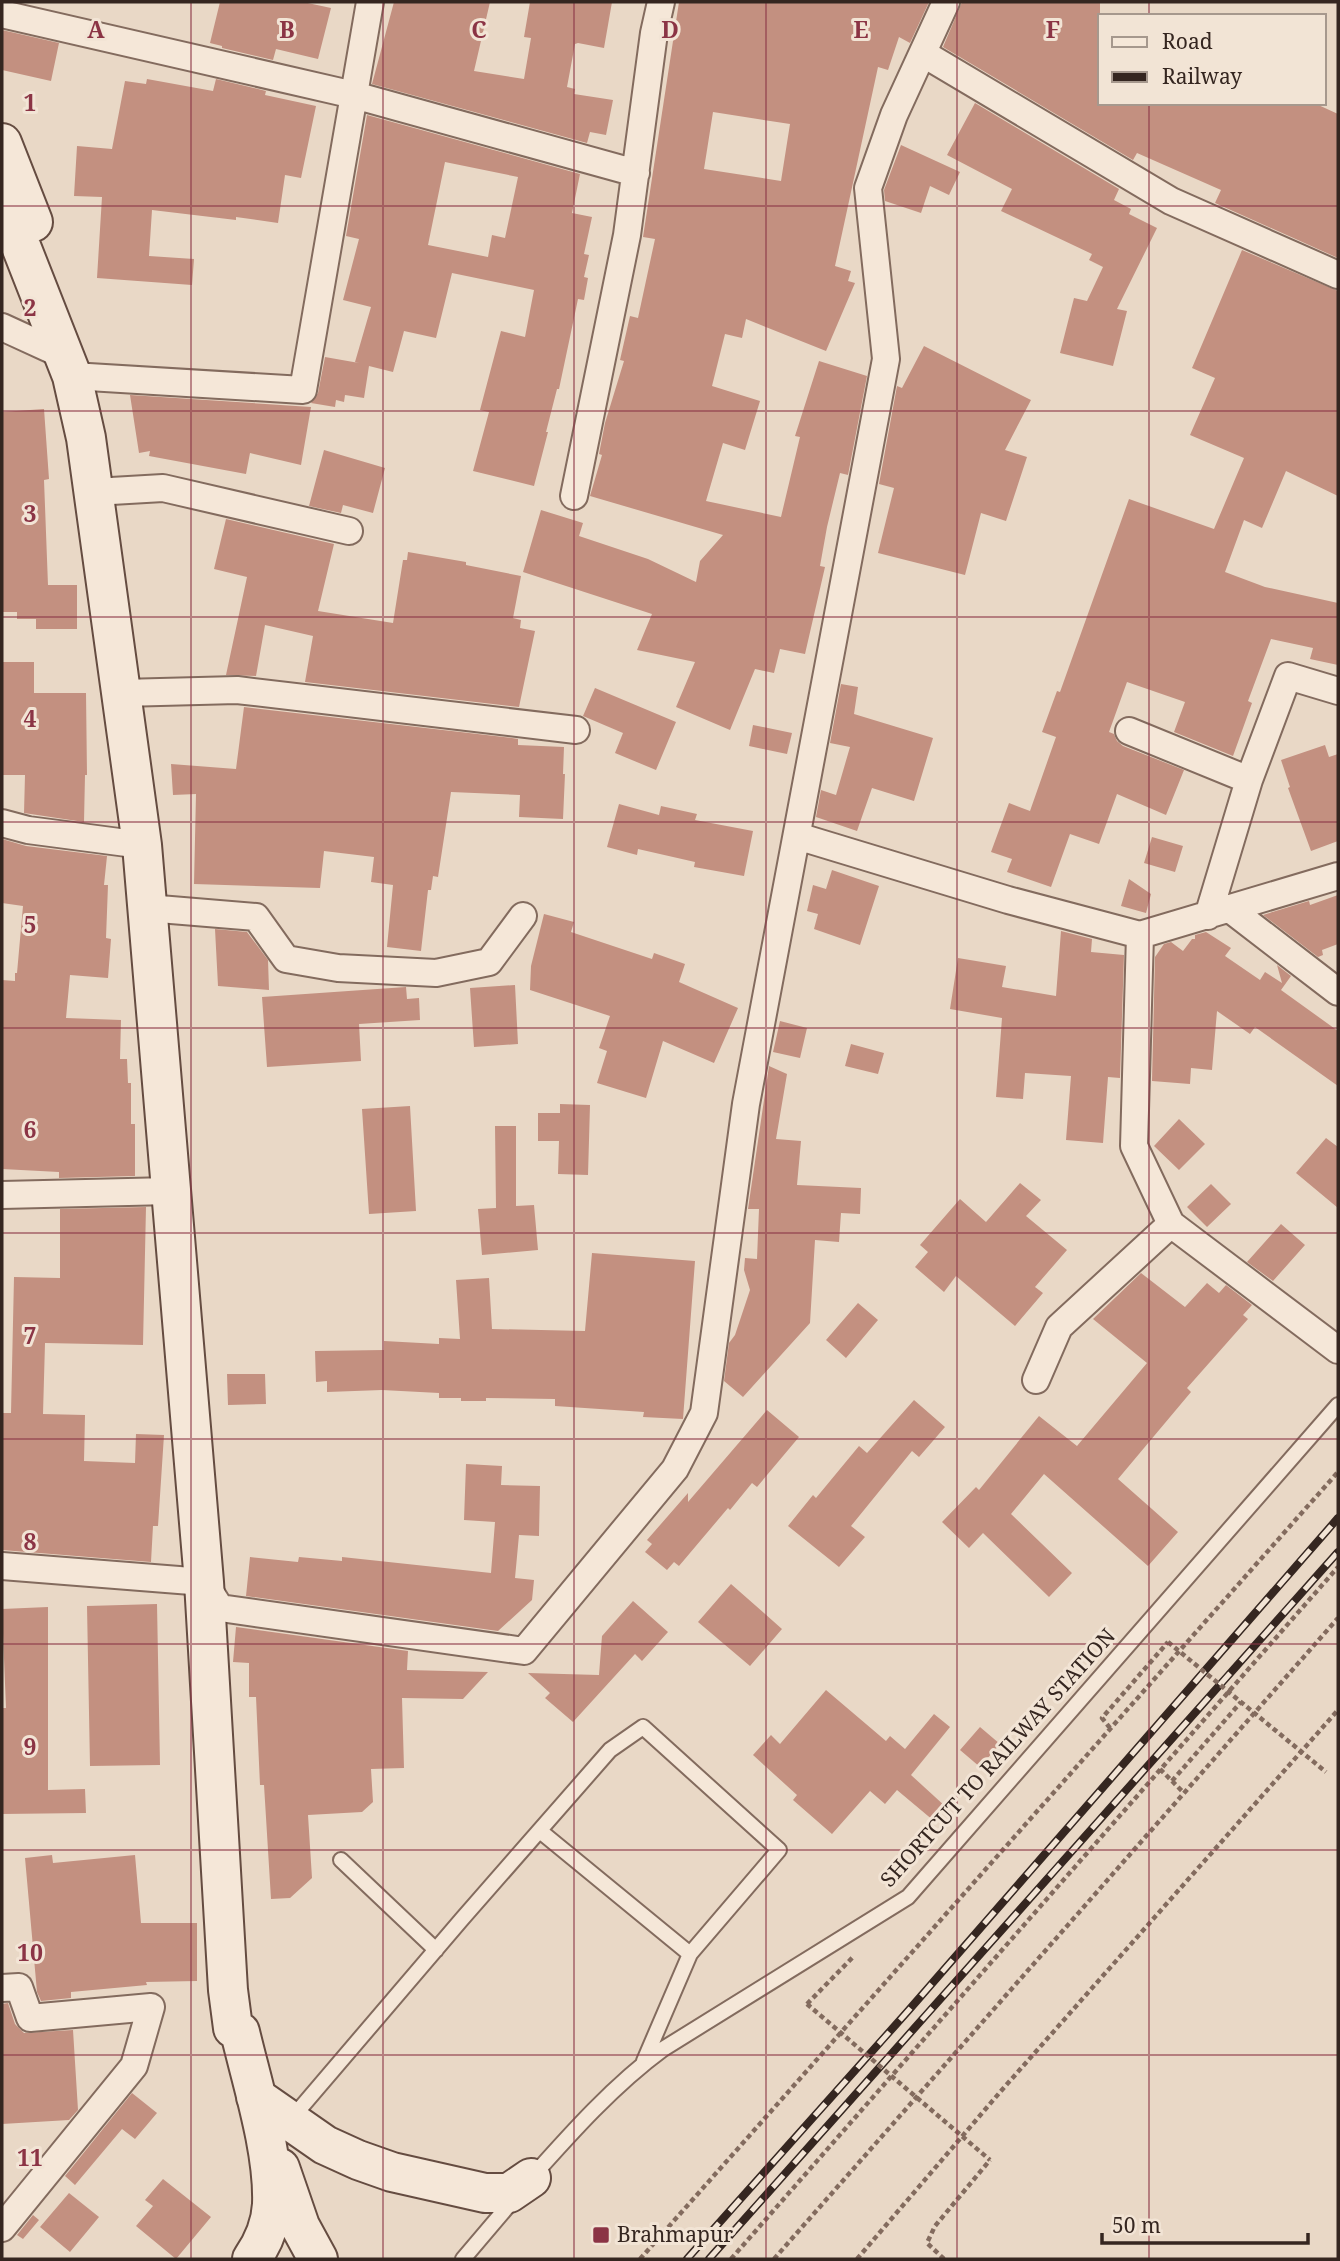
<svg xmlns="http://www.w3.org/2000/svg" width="1340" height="2261" font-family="'Noto Serif',serif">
<rect width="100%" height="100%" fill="#e9d8c6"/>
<path fill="#c39080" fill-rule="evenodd" d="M 220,2 L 303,2 L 331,8 L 318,59 L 276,49 L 273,60 L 222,48 L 222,46 L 210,43 Z
M 394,2 L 490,2 L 474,71 L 524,79 L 531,38 L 524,37 L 530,2 L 612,2 L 604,48 L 578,43 L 575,44 L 567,87 L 575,89 L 574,94 L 613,100 L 606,135 L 590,132 L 587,143 L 372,84 Z
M 679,2 L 929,2 L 910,43 L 899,37 L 888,70 L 878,67 L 835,266 L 851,271 L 848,281 L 855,283 L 826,351 L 746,319 L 742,338 L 725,334 L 712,386 L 760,401 L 745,450 L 723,443 L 706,501 L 781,517 L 800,437 L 795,436 L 819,361 L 867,376 L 848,475 L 840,473 L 827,527 L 820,566 L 825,567 L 805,654 L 780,649 L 774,673 L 755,669 L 730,730 L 676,707 L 695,662 L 637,650 L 652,614 L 523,572 L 541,510 L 583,523 L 579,536 L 648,559 L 696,582 L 700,561 L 723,535 L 590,496 L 602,455 L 599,454 L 605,423 L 624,361 L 620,360 L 630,316 L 638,318 L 655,239 L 643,237 ZM 713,112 L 790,124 L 781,181 L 704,169 Z
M 962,2 L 1100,2 L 1100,103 L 1314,103 L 1338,114 L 1338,258 L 1215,203 L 1221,190 L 1137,153 L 1133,160 L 943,47 Z
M 2,30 L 59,43 L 51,81 L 2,70 Z
M 147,79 L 213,91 L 216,79 L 266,91 L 265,95 L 316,106 L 301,178 L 285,175 L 278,223 L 236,217 L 236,220 L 152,210 L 149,256 L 194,259 L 192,285 L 97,278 L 102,197 L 74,196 L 77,146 L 112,149 L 125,81 L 146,84 Z
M 975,103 L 1119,189 L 1114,200 L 1131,209 L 1129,214 L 1157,228 L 1117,309 L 1127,311 L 1113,366 L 1060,353 L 1074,298 L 1087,301 L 1103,267 L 1089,260 L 1092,254 L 1001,211 L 1012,189 L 947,155 Z
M 367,115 L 580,174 L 572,213 L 592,217 L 584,254 L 589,255 L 584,277 L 588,278 L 584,300 L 578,299 L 559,389 L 557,389 L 546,432 L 548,432 L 534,486 L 473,471 L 489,412 L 480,410 L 501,331 L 525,337 L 534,290 L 452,273 L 436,338 L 404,331 L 393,372 L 369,366 L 364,398 L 345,395 L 344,402 L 336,400 L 335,407 L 311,403 L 318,393 L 325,357 L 359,363 L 355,362 L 371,307 L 343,300 L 359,239 L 346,236 ZM 445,162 L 518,177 L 505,238 L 492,235 L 488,257 L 428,245 Z
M 901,145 L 960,172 L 949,195 L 930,186 L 921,213 L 885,201 L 884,190 Z
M 1242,250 L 1338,291 L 1338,496 L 1286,471 L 1262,528 L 1244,520 L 1225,572 L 1265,587 L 1338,603 L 1338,665 L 1310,659 L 1313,648 L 1271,639 L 1248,701 L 1252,703 L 1233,756 L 1174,732 L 1185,702 L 1127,682 L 1109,732 L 1114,734 L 1117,741 L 1123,746 L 1184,770 L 1166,815 L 1117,794 L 1099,844 L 1070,834 L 1051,887 L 1007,872 L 1012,859 L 991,852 L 1009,803 L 1030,811 L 1056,737 L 1042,732 L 1057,691 L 1060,692 L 1129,499 L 1214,529 L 1244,458 L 1190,435 L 1215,378 L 1192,368 Z
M 924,346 L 1031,400 L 1005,450 L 1027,457 L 1006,521 L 981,513 L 965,575 L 878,553 L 894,488 L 879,484 L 897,386 L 902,388 Z
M 130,395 L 311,407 L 301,465 L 250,453 L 246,474 L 149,456 L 150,451 L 139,453 Z
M 44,409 L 49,479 L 44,480 L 48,585 L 77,585 L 77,629 L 36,629 L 36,619 L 17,619 L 17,612 L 2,612 L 2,412 Z
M 324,450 L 385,468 L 373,513 L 343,505 L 341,513 L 309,506 Z
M 226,519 L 334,544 L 318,611 L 393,623 L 403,560 L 407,560 L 408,552 L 466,562 L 466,565 L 521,576 L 513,618 L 521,620 L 520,628 L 535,631 L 519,707 L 305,682 L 313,636 L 265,625 L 256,676 L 226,675 L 247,577 L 214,569 Z
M 3,662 L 34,662 L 34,693 L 86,693 L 87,775 L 85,775 L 84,822 L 24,813 L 25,775 L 2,775 Z
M 841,684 L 858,687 L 854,714 L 933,738 L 914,801 L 872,788 L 857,831 L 816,817 L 821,790 L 836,795 L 850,747 L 830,743 Z
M 595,688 L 676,722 L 656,770 L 615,753 L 623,733 L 583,716 Z
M 244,707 L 512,738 L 518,739 L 518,745 L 564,747 L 563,774 L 565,774 L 563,819 L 519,817 L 520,795 L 451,792 L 438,877 L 433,876 L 431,890 L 428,890 L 421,951 L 387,947 L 393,885 L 371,882 L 374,857 L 324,851 L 320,888 L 194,884 L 196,794 L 173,795 L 171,764 L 236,769 Z
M 753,725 L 792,733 L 787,754 L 749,746 Z
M 1325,745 L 1329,757 L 1338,754 L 1338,841 L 1311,851 L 1288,788 L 1290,787 L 1281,760 Z
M 619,804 L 659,815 L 661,806 L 697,814 L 695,820 L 753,831 L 744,876 L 694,867 L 695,862 L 638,849 L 637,855 L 607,847 Z
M 1152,837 L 1183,846 L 1175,872 L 1144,863 Z
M 2,839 L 26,846 L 107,856 L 104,885 L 108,885 L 106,938 L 111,939 L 108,978 L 70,975 L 66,1018 L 121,1020 L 120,1059 L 127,1059 L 128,1083 L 131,1083 L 131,1124 L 135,1124 L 135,1176 L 59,1178 L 59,1172 L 2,1169 L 2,980 L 15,981 L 15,973 L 17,973 L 23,906 L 2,903 Z
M 832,870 L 879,886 L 860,945 L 814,929 L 818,914 L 807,911 L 813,885 L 826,889 Z
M 1129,879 L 1151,894 L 1146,913 L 1121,906 Z
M 1338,895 L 1338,944 L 1322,950 L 1323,955 L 1318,957 L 1263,915 L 1309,901 L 1310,905 Z
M 544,914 L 574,922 L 571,932 L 652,959 L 654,953 L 685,964 L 679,982 L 738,1008 L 714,1063 L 663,1041 L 646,1098 L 597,1083 L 607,1051 L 599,1048 L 610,1016 L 530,990 L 531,966 Z
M 215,929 L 247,932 L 268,960 L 269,990 L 218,986 Z
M 1061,931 L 1092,939 L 1091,952 L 1124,955 L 1120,1078 L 1108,1077 L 1103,1143 L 1066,1140 L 1071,1076 L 1025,1073 L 1023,1099 L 996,1097 L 1002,1018 L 950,1009 L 958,958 L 1006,966 L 1002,987 L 1056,996 Z
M 1206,932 L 1231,948 L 1225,956 L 1260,980 L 1265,972 L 1282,983 L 1277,965 L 1291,976 L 1281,990 L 1338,1031 L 1338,1086 L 1255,1027 L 1250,1034 L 1217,1011 L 1212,1070 L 1191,1068 L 1190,1084 L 1152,1081 L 1155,957 L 1164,944 L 1171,942 L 1183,951 L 1192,939 L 1195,939 L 1195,935 Z
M 515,985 L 518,1044 L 474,1047 L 470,988 Z
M 406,987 L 407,999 L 419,998 L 420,1020 L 359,1024 L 361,1061 L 267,1067 L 262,997 Z
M 780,1021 L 807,1028 L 800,1058 L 773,1052 Z
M 851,1044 L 884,1053 L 878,1074 L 845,1066 Z
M 769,1066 L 787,1074 L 776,1139 L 801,1141 L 797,1185 L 861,1188 L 860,1214 L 841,1213 L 839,1242 L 815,1240 L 810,1323 L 743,1397 L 724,1381 L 729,1343 L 735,1335 L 750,1290 L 744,1270 L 745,1258 L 757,1259 L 759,1209 L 748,1209 Z
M 560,1104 L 590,1105 L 588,1175 L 558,1174 L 559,1141 L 538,1141 L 538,1113 L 560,1113 Z
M 410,1106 L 416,1211 L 369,1214 L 362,1109 Z
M 1179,1119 L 1205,1144 L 1179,1170 L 1154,1146 Z
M 495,1126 L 516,1126 L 516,1206 L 534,1205 L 538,1250 L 482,1255 L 478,1209 L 496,1208 Z
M 1326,1138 L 1338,1147 L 1338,1208 L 1296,1173 Z
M 1020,1183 L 1041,1200 L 1026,1216 L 1067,1250 L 1035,1287 L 1043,1293 L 1015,1326 L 956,1276 L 944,1292 L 915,1267 L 928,1252 L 920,1245 L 960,1199 L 986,1222 Z
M 1211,1184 L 1231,1204 L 1207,1227 L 1187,1207 Z
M 146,1207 L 143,1345 L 45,1343 L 43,1414 L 85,1415 L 84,1461 L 135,1463 L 136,1434 L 164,1435 L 158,1526 L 153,1526 L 151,1562 L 2,1550 L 2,1413 L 11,1413 L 14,1277 L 60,1278 L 60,1209 Z
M 1281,1224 L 1305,1245 L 1273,1281 L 1247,1262 Z
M 592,1253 L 695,1261 L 683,1419 L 643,1417 L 644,1412 L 555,1406 L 555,1399 L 486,1398 L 486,1401 L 461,1401 L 461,1398 L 439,1398 L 439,1393 L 382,1390 L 327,1392 L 327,1381 L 316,1382 L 315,1351 L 384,1350 L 384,1341 L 439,1344 L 439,1338 L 460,1339 L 456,1280 L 489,1278 L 492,1329 L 585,1331 Z
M 1141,1273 L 1185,1307 L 1207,1283 L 1219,1293 L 1226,1285 L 1252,1305 L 1243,1315 L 1248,1319 L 1187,1388 L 1191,1392 L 1118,1479 L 1178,1532 L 1148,1566 L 1044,1474 L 1011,1514 L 1072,1573 L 1049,1597 L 983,1533 L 969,1548 L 942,1522 L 976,1487 L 979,1490 L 1039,1416 L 1077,1446 L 1147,1363 L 1093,1319 Z
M 858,1303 L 878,1320 L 846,1358 L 826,1340 Z
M 227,1374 L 265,1374 L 266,1404 L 228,1405 Z
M 914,1400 L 945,1427 L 919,1457 L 912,1451 L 851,1526 L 865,1537 L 839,1567 L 788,1526 L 813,1495 L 816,1498 L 859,1446 L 867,1453 Z
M 767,1410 L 799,1437 L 757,1487 L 752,1483 L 730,1510 L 728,1508 L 679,1566 L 674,1562 L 667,1570 L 645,1552 L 652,1544 L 647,1540 L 688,1493 L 688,1502 Z
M 466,1464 L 502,1466 L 501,1485 L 540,1486 L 539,1536 L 519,1535 L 515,1578 L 534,1580 L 532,1600 L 498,1631 L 246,1596 L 250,1557 L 298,1562 L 299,1557 L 342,1561 L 342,1557 L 491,1573 L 495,1522 L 464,1520 Z
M 731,1584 L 782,1629 L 750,1666 L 698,1622 Z
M 633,1601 L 668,1632 L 642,1661 L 635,1654 L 573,1722 L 545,1698 L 550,1693 L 528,1673 L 599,1675 L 602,1636 Z
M 157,1604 L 160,1765 L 90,1766 L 87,1606 Z
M 48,1607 L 48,1790 L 85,1789 L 86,1813 L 2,1814 L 2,1708 L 6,1708 L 2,1609 Z
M 236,1627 L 408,1651 L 407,1670 L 488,1672 L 463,1699 L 402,1698 L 404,1768 L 371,1769 L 373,1802 L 362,1812 L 308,1815 L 312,1878 L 290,1898 L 271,1899 L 264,1785 L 260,1785 L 256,1697 L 249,1697 L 249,1663 L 233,1662 Z
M 826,1690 L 886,1741 L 890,1736 L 905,1749 L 934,1714 L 950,1727 L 911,1775 L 946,1807 L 934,1821 L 897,1790 L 885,1804 L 870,1791 L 832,1834 L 793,1800 L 797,1795 L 753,1755 L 771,1735 L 780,1744 Z
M 980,1727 L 1000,1744 L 980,1767 L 960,1750 Z
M 52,1855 L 53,1863 L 135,1855 L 141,1923 L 197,1923 L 197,1981 L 146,1982 L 147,1985 L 71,1992 L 71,1998 L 41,2001 L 37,1992 L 25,1858 Z
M 8,2003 L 15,2024 L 24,2033 L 73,2030 L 78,2110 L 69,2120 L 2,2124 L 2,2004 Z
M 132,2093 L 157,2113 L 135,2139 L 122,2129 L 75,2185 L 65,2176 Z
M 163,2179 L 211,2217 L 176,2259 L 136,2226 L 153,2206 L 145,2200 Z
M 69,2193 L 99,2217 L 70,2252 L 40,2227 Z
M 33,2215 L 39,2220 L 23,2239 L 17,2235 Z"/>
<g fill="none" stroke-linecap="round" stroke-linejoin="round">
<g stroke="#836b5e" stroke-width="18">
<path id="lane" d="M 540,1831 L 690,1954
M 341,1860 L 436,1950
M 292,2118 L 462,1919 L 610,1750 L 643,1727 L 779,1850 L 690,1954 L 644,2061
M 531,2178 C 572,2132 614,2085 663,2049 L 908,1897 L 1338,1405
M 463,2259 L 514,2199"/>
</g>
<g stroke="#836b5e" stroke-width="30">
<path id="street" d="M 2,14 L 354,95 L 636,173
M 924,54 L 1171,201 L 1338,275
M 2,327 L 63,355
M 72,376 L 303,390 L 370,2
M 94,492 L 163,488 L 349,531
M 574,496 L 627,235 L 654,33 L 661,2
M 122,693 L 237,690 L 576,730
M 1129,731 L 1249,780
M 2,823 L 28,830 L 142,845
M 797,836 L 1008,900 L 1140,935 L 1338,876
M 147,908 L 256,917 L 286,959 L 338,968 L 436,973 L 489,962 L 523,916
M 1230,909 L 1338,992
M 1208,916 L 1249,780 L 1288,676 L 1338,691
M 1140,935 L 1134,1146 L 1171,1224 L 1338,1350
M 2,1195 L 170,1191
M 1036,1380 L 1059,1327 L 1171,1224
M 2,1566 L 204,1582 L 220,1608 L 524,1651 L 675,1469 L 704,1413 L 746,1104 L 886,359 L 868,188 L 894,115 L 946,2
M 2,1988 L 19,1987 L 30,2018 L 151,2007 L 134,2066 L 2,2228"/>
</g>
<g stroke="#654c41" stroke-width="42">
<path id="secondary" d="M 2,143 L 33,222
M 2,198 L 72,376 L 86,438 L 142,845 L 204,1582 L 228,1990 L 233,2028 L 240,2032 C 252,2083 274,2151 272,2204 C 271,2224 263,2243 252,2259
M 256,2097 L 325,2145 L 358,2160 L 392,2172 L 485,2193 L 509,2193 L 531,2178
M 280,2168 L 300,2226 L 318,2259"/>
</g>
<path stroke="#836b5e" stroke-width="4.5" stroke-dasharray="5 3.5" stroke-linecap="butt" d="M 1110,1728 L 1102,1718 L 1168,1642
M 1160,1769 L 1184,1793
M 1172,1781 L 1241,1702
M 807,2004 L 853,1957
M 640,2259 L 1338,1472
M 731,2259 L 1338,1567
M 774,2259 L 1338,1618
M 857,2259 L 1001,2091 L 1338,1710
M 944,2259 L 927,2243 L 935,2226 L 990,2160"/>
<use href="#lane" stroke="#f5e7d8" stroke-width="14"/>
<use href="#street" stroke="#f5e7d8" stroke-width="26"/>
<use href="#secondary" stroke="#f5e7d8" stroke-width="38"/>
<g stroke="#352620" stroke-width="8">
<path id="rail" d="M 687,2259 L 908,2011 L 1338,1518
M 709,2259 L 1338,1552"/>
</g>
<use href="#rail" stroke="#f2e4d5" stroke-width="5" stroke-dasharray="16" stroke-linecap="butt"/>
<path stroke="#836b5e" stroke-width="4.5" stroke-dasharray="5 3.5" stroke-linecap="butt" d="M 1168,1642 L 1326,1772
M 807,2004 L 990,2160"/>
</g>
<path fill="none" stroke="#8b3445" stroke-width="2" stroke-opacity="0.55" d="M 191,2 L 191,2259M 383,2 L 383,2259M 574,2 L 574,2259M 766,2 L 766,2259M 957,2 L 957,2259M 1149,2 L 1149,16M 1149,103 L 1149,2259M 2,206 L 1338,206M 2,411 L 1338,411M 2,617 L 1338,617M 2,822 L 1338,822M 2,1028 L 1338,1028M 2,1233 L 1338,1233M 2,1439 L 1338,1439M 2,1644 L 1338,1644M 2,1850 L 1338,1850M 2,2055 L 1338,2055"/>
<rect fill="#8b3445" stroke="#f2e4d5" stroke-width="2.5" x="592" y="2226" width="18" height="18" rx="3.5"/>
<g text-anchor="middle" stroke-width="6" stroke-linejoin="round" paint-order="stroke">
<g font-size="21" fill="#352620" stroke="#f2e4d5">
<text transform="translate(998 1758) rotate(-48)" y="7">SHORTCUT TO RAILWAY STATION</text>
</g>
<g font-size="21" fill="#352620" stroke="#f2e4d5" text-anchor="start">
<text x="617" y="2242">Brahmapur</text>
</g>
</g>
<g font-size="23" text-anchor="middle" font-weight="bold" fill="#8b3445" stroke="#f2e4d5" stroke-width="6" stroke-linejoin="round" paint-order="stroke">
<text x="96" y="38">A</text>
<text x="287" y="38">B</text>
<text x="479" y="38">C</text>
<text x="670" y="38">D</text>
<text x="861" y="38">E</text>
<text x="1053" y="38">F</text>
<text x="30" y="111">1</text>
<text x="30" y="316">2</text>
<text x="30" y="522">3</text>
<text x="30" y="727">4</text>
<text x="30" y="933">5</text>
<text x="30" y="1138">6</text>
<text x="30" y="1344">7</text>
<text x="30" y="1550">8</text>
<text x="30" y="1755">9</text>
<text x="30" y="1961">10</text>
<text x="30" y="2166">11</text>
</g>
<rect width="1340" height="2261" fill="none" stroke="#352620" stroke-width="7"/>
<rect x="1098" y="14" width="228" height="91" fill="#f2e4d5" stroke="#a6988d" stroke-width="2"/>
<rect x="1112" y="37" width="35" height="10" fill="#f5e7d8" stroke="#a6988d" stroke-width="2"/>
<text x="1162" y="49" font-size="21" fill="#352620">Road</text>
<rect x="1112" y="72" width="35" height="10" fill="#352620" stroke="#a6988d" stroke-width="2"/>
<text x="1162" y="84" font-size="21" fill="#352620">Railway</text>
<path d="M1102 2233v10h206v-10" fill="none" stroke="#352620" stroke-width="3.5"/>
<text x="1112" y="2233" font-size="21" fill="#352620" stroke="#f2e4d5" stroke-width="5" paint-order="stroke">50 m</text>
</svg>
